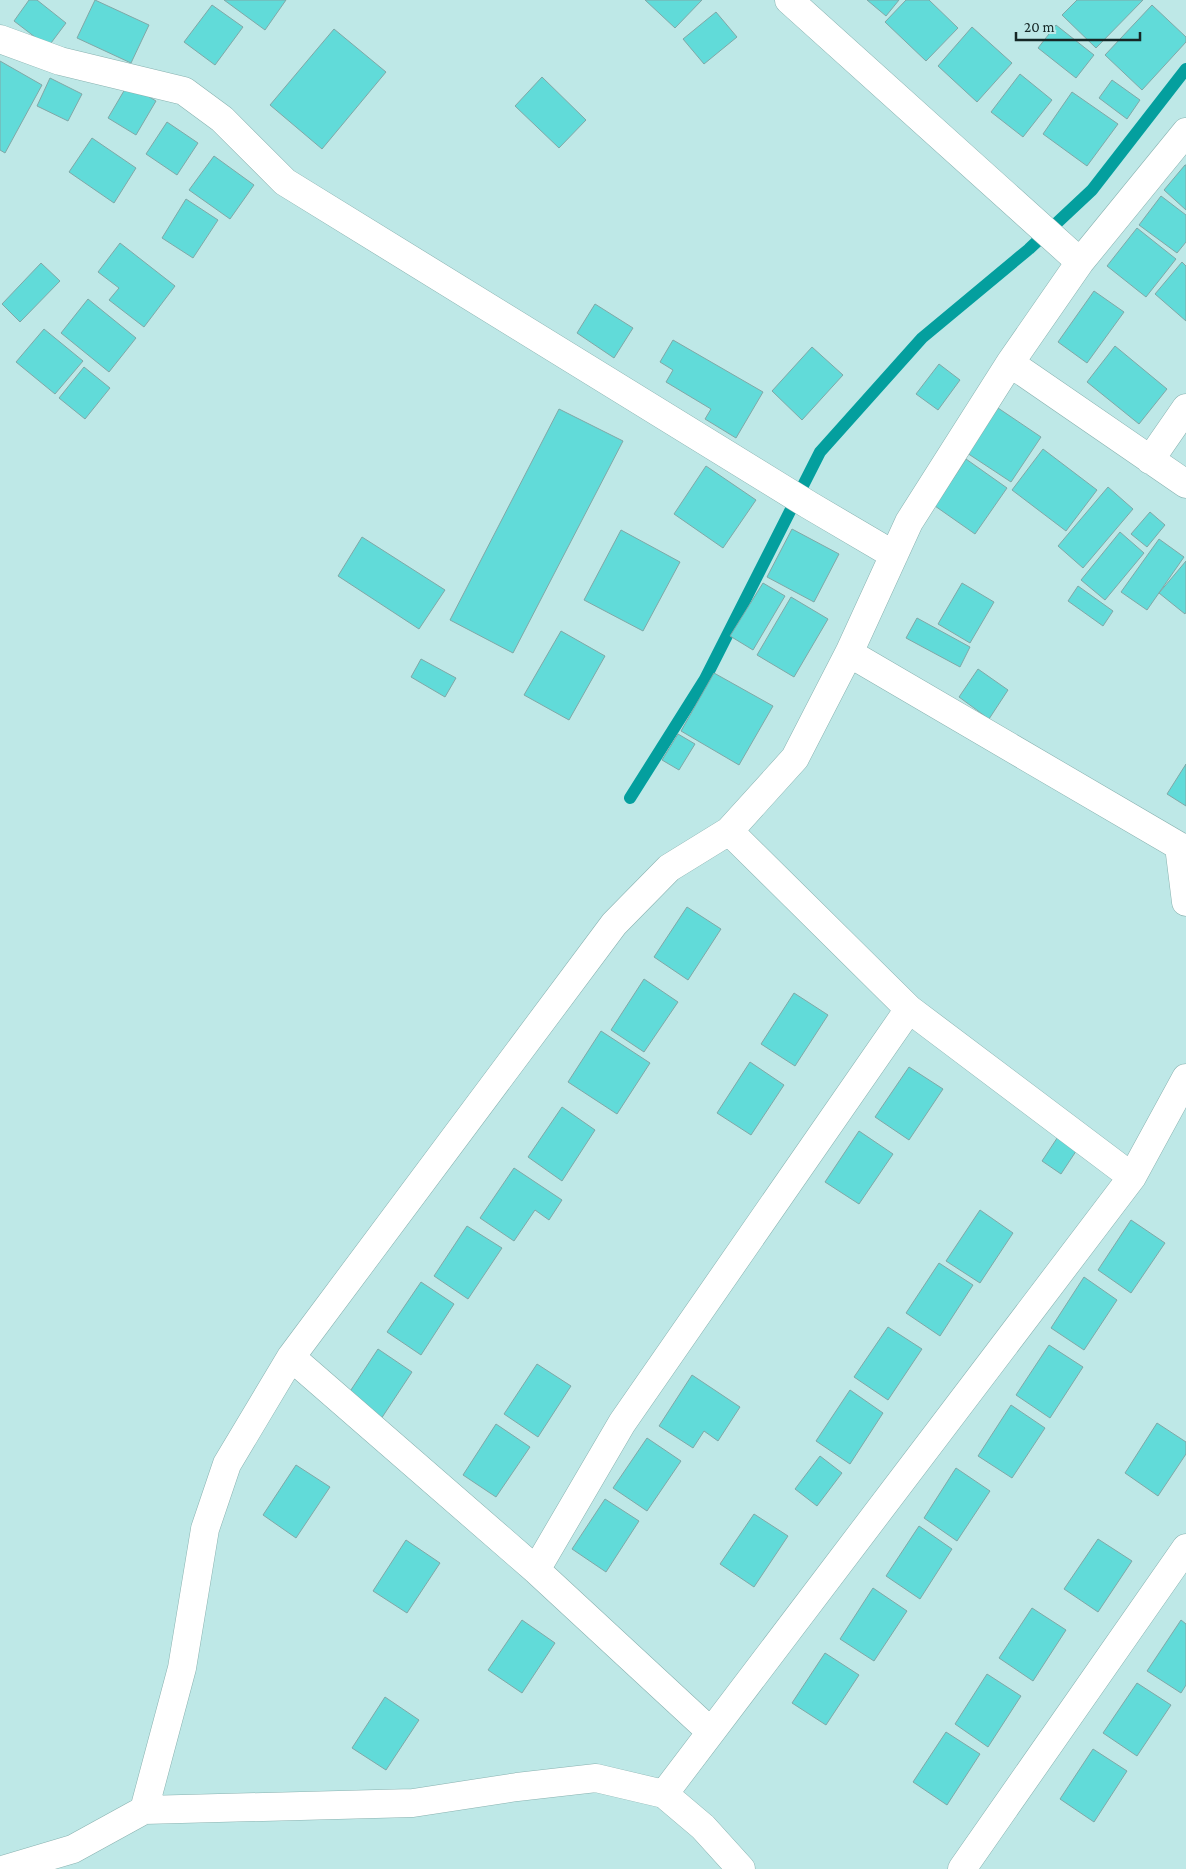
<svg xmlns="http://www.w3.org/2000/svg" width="1186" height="1869" font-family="'Crimson Pro',serif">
<rect width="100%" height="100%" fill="#bee8e7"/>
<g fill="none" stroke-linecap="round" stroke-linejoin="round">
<path stroke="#049f9e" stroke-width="12" d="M 630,798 L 705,679 L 820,452 L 922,338 L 1029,249 L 1092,190 L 1186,69"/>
</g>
<path fill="#61dbd9" stroke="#80a8a7" d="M 29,0 L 37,0 L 66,23 L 48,47 L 14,21 Z
M 95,0 L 149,25 L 131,63 L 77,38 Z
M 224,0 L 286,0 L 265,30 Z
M 645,0 L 702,0 L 675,28 Z
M 867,0 L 899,0 L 886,16 Z
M 906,0 L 929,0 L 958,28 L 926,61 L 885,22 Z
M 1077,0 L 1143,0 L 1096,48 L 1062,15 Z
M 212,5 L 243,27 L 215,65 L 184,42 Z
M 1152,5 L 1186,37 L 1186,42 L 1142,90 L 1105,55 Z
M 716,12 L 737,37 L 704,64 L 683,39 Z
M 1056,25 L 1094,55 L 1076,78 L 1038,48 Z
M 972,27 L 1012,63 L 977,102 L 938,66 Z
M 334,29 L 386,72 L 322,149 L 270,105 Z
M 0,61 L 42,85 L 5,153 L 0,150 Z
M 1020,74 L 1052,100 L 1023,137 L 991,112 Z
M 542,77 L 586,120 L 559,148 L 515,106 Z
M 50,78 L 82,94 L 68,121 L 37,106 Z
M 1112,80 L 1140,100 L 1127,119 L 1099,98 Z
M 128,84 L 156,101 L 136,135 L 108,118 Z
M 1072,92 L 1118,124 L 1087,166 L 1043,134 Z
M 167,122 L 198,143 L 177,175 L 146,154 Z
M 92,138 L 136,168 L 114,203 L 69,172 Z
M 214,156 L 254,185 L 230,219 L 189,190 Z
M 1185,165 L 1186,165 L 1186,210 L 1164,190 Z
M 1161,196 L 1186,215 L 1186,242 L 1177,253 L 1139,225 Z
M 186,199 L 218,220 L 193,258 L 162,238 Z
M 1137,228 L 1176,259 L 1146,297 L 1107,266 Z
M 120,243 L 175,286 L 144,327 L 109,300 L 119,288 L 98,272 Z
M 1182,262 L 1186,266 L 1186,321 L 1155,294 Z
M 41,263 L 60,281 L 20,322 L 2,304 Z
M 1094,291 L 1124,312 L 1087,363 L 1058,342 Z
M 88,299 L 136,338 L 109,372 L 61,333 Z
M 595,304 L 633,328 L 614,358 L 577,333 Z
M 44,329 L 83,361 L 55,394 L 16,362 Z
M 673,340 L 763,392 L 736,438 L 705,419 L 711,409 L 666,382 L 673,370 L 660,362 Z
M 1115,346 L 1167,389 L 1139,424 L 1087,382 Z
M 812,347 L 843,375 L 802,420 L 772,391 Z
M 939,364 L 960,380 L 938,410 L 916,394 Z
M 84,367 L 110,388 L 85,419 L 59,398 Z
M 998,408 L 1041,437 L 1011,482 L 967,453 Z
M 559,409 L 623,441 L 513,653 L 450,620 Z
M 1043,449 L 1097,490 L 1066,531 L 1012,490 Z
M 966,459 L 1007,488 L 975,534 L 935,506 Z
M 706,466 L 756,500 L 723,548 L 674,514 Z
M 1108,487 L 1133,509 L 1083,568 L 1058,546 Z
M 1150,512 L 1165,525 L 1147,547 L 1131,534 Z
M 792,529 L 839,554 L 814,602 L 767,577 Z
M 621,530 L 680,562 L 643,631 L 584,600 Z
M 1120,532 L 1144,553 L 1105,600 L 1081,580 Z
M 362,537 L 445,590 L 419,629 L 338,576 Z
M 1159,539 L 1184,557 L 1147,610 L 1121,592 Z
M 1186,561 L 1186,612 L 1185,614 L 1159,593 Z
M 763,583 L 785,596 L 753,650 L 730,636 Z
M 962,583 L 994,602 L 970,643 L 938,624 Z
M 1078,586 L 1113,611 L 1103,626 L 1068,601 Z
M 791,597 L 828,619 L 794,677 L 757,655 Z
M 917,618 L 970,647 L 960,667 L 906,638 Z
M 561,631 L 605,656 L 569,720 L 524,695 Z
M 421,659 L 456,678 L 445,697 L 411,677 Z
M 978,669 L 1008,690 L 989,719 L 959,697 Z
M 714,673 L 773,706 L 739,765 L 681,731 Z
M 678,734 L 695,744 L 679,770 L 662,760 Z
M 1186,764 L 1186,806 L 1167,794 Z
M 687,907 L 721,929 L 688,980 L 654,957 Z
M 644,979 L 678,1002 L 644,1052 L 611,1030 Z
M 794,993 L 828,1015 L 795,1066 L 761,1044 Z
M 601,1031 L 650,1063 L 617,1114 L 568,1082 Z
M 750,1062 L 784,1085 L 751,1135 L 717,1113 Z
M 909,1067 L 943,1089 L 909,1140 L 875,1117 Z
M 562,1107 L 595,1130 L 562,1181 L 528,1157 Z
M 1071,1117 L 1090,1130 L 1061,1174 L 1042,1161 Z
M 859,1131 L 893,1154 L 859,1204 L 825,1182 Z
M 514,1168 L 562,1200 L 549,1220 L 535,1210 L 514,1241 L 480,1218 Z
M 980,1210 L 1013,1233 L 980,1283 L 946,1261 Z
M 1131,1220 L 1165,1243 L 1131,1293 L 1098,1270 Z
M 467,1226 L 502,1248 L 468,1299 L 434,1276 Z
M 939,1263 L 973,1285 L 940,1336 L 906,1313 Z
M 1084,1277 L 1117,1300 L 1084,1350 L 1051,1328 Z
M 421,1282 L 454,1304 L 421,1355 L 387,1332 Z
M 888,1327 L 922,1349 L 888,1400 L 854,1377 Z
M 1049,1345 L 1083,1367 L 1050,1418 L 1016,1395 Z
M 378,1349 L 412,1372 L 379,1422 L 345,1399 Z
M 537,1364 L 571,1386 L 538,1437 L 504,1414 Z
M 692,1375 L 740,1407 L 718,1441 L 704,1431 L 693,1448 L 659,1426 Z
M 850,1390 L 883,1413 L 850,1464 L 816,1441 Z
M 1011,1405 L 1045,1428 L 1012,1478 L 978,1456 Z
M 1157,1423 L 1186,1442 L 1186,1454 L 1158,1496 L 1125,1473 Z
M 496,1424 L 530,1447 L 496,1497 L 463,1475 Z
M 647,1438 L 681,1461 L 647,1511 L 613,1488 Z
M 820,1456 L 842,1473 L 817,1506 L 795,1489 Z
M 296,1465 L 330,1487 L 296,1538 L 263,1515 Z
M 956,1468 L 990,1491 L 957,1541 L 924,1518 Z
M 605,1499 L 639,1521 L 606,1572 L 572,1549 Z
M 754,1514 L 788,1536 L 754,1587 L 720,1564 Z
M 919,1526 L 952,1549 L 920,1599 L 886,1576 Z
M 1098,1539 L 1132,1561 L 1098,1612 L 1064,1589 Z
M 406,1540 L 440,1563 L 407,1613 L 373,1591 Z
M 873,1588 L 907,1611 L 874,1661 L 840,1639 Z
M 1032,1608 L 1066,1630 L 1033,1681 L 999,1658 Z
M 522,1620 L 555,1643 L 522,1693 L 488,1670 Z
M 1181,1620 L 1186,1624 L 1186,1685 L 1181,1693 L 1147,1671 Z
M 825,1653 L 859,1675 L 826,1725 L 792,1703 Z
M 987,1674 L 1021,1696 L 988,1747 L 955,1724 Z
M 1137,1683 L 1171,1705 L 1137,1756 L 1103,1733 Z
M 385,1697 L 419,1720 L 386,1770 L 352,1748 Z
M 946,1732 L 980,1754 L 947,1805 L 913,1782 Z
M 1093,1749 L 1127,1771 L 1094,1822 L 1060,1799 Z"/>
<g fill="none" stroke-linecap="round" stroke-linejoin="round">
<g stroke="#89b2b0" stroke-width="29">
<path id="street" d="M 789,0 L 1080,262
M 0,39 L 60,61 L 184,91 L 222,119 L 285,182 L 809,505 L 894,555
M 1010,363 L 1186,484
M 1150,460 L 1186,408
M 849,653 L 1179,846 L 1186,852
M 1179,846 L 1186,902
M 909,1009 L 1132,1177
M 291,1357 L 536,1570 L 711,1732
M 536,1570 L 622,1423 L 909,1009 L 729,831
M 664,1794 L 1132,1177 L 1186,1078
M 144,1810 L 182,1668 L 205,1529 L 227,1464 L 291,1357 L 614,924 L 669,868 L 729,831 L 795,758 L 849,653 L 909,522 L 1010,363 L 1080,262 L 1186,132
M 6,1869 L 73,1849 L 144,1810 L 413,1803 L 517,1787 L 596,1778 L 664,1794 L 703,1827 L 741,1869
M 962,1869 L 1186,1548"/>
</g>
<use href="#street" stroke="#fff" stroke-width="28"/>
</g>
<path d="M1016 32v8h124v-8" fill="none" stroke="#162726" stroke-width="2.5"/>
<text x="1024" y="32" font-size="15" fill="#162726" stroke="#bee8e7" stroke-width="4" paint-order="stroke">20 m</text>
</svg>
